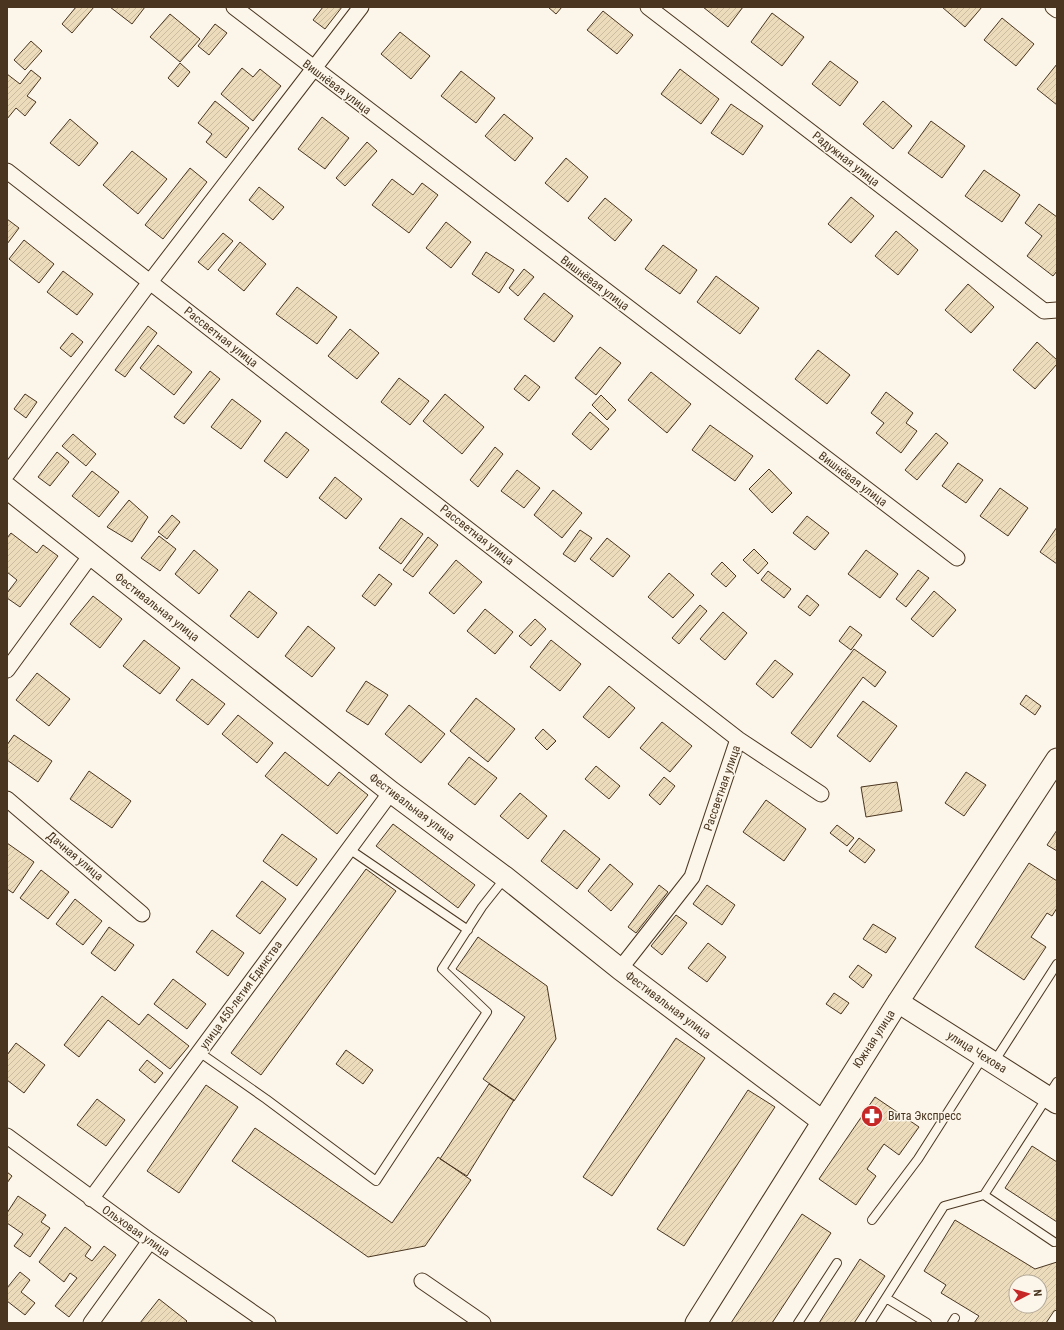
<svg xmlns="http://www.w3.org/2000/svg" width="1064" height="1330" font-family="'Roboto Condensed',sans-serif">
<defs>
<pattern id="building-hatch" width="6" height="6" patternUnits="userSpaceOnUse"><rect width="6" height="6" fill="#ecdcbc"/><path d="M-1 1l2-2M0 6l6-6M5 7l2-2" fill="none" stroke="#ccbda1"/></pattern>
</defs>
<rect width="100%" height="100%" fill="#fbf6e9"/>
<path fill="url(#building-hatch)" stroke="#4a3520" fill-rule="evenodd" d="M 76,7 L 94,7 L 72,33 L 62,24 Z
M 110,7 L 145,7 L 132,24 Z
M 323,7 L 342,7 L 325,29 L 313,20 Z
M 548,7 L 562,7 L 556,14 Z
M 703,7 L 743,7 L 728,27 Z
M 942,7 L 982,7 L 965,27 Z
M 603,11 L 633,35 L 617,54 L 587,30 Z
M 772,13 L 804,37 L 782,66 L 751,42 Z
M 170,14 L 200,39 L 180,62 L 150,37 Z
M 1002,18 L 1034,44 L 1016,66 L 984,40 Z
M 215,24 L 227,33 L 209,55 L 198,46 Z
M 400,32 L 430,56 L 411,79 L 381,54 Z
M 31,41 L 42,51 L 25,70 L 14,60 Z
M 830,61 L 858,82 L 840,106 L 812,84 Z
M 180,63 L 190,72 L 178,87 L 168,78 Z
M 1057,64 L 1057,105 L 1037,89 Z
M 242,68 L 253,77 L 260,69 L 281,86 L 253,121 L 221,94 Z
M 680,69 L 719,99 L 701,124 L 661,94 Z
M 31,70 L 41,78 L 27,96 L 36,102 L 25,116 L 16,108 L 7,119 L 7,74 L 20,84 Z
M 461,71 L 495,98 L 476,123 L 441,96 Z
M 215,101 L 249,128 L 226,158 L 206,142 L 212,134 L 198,123 Z
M 883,101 L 912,126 L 893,149 L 863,124 Z
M 731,104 L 763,126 L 743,155 L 711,133 Z
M 504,114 L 533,138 L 515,161 L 485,136 Z
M 322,117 L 349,138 L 325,169 L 298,149 Z
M 70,119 L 98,143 L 79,166 L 50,143 Z
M 931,121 L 965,146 L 942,178 L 908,153 Z
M 367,142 L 377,151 L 345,186 L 336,178 Z
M 132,151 L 167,179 L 138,214 L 103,185 Z
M 566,158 L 588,177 L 568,202 L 545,183 Z
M 190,168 L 207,182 L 163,239 L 145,225 Z
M 984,170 L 1020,195 L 1002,222 L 965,196 Z
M 392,179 L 413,195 L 422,183 L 438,195 L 409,233 L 372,205 Z
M 259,187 L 284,207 L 273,220 L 249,200 Z
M 851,197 L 874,216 L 851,243 L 828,224 Z
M 605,198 L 632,220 L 615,241 L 588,218 Z
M 1039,204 L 1057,217 L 1057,271 L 1053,276 L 1027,256 L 1042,236 L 1025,223 Z
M 7,219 L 19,228 L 7,244 Z
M 446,222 L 471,242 L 451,268 L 426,248 Z
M 896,231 L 918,250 L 898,275 L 875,256 Z
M 223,233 L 233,241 L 208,270 L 198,262 Z
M 24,240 L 54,264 L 39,283 L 9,259 Z
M 240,242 L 266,264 L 244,291 L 218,270 Z
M 663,245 L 697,270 L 680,294 L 645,269 Z
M 486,252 L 514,270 L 499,293 L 472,274 Z
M 524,269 L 534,277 L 518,296 L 509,288 Z
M 63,271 L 93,294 L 77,315 L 47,292 Z
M 716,276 L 759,308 L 740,334 L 697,302 Z
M 968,284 L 994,307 L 971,333 L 945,310 Z
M 297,287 L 337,317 L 317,344 L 276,314 Z
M 544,293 L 573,316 L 554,342 L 524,319 Z
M 148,326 L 157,333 L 125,377 L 115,370 Z
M 350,329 L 379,353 L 357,379 L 328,356 Z
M 72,333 L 83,342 L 71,357 L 60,348 Z
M 1037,342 L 1057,360 L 1057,364 L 1035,389 L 1013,370 Z
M 158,345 L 192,372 L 174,395 L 140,368 Z
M 600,347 L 621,363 L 596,395 L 575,378 Z
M 818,350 L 850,375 L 827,404 L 795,379 Z
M 210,371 L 220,379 L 184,424 L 174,417 Z
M 651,372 L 691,404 L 667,433 L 628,400 Z
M 525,375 L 540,387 L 529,401 L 514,389 Z
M 399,378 L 429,401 L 410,425 L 381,402 Z
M 886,392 L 913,413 L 906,423 L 917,431 L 901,453 L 876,433 L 884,423 L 871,413 Z
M 25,394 L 37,402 L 26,418 L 14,409 Z
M 445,394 L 484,427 L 462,454 L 423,421 Z
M 601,395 L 616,410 L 607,420 L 592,405 Z
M 232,399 L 261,421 L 241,449 L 211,427 Z
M 590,412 L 609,429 L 591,450 L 572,434 Z
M 710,425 L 753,456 L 735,481 L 692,450 Z
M 286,432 L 309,450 L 287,478 L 264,461 Z
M 936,433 L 948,443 L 917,480 L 905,470 Z
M 73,434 L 96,454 L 86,466 L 62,446 Z
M 495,447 L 503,454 L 478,487 L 470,480 Z
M 57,452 L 69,462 L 50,486 L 38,477 Z
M 958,463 L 983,480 L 966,503 L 942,486 Z
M 769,469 L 792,493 L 772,513 L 749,489 Z
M 517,470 L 540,488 L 524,508 L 501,491 Z
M 92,471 L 119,492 L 99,517 L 72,496 Z
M 335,477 L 362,499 L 346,519 L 319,498 Z
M 1000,488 L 1028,508 L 1008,536 L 980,516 Z
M 553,490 L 582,513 L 562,538 L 534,515 Z
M 129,500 L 148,517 L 132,542 L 107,527 Z
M 172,515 L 180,522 L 167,539 L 158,532 Z
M 807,516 L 829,533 L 815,550 L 793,533 Z
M 401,518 L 423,534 L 401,564 L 379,548 Z
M 1057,527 L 1057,564 L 1040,552 Z
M 580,530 L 592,538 L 575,562 L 563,554 Z
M 11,533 L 37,553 L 43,545 L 58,556 L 20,607 L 7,598 L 7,593 L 17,580 L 7,572 L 7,538 Z
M 159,536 L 176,549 L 160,571 L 141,558 Z
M 428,537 L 438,545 L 413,577 L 403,570 Z
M 607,538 L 630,556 L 613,577 L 590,559 Z
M 754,549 L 768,563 L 758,574 L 743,560 Z
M 194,550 L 218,570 L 199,594 L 175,574 Z
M 866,550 L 898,574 L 880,598 L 848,574 Z
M 456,560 L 482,582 L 454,614 L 429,593 Z
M 722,562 L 736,576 L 726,587 L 711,574 Z
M 918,570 L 929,578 L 906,607 L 896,599 Z
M 768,571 L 791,589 L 784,598 L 761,580 Z
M 669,573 L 694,595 L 673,618 L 648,597 Z
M 379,574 L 392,584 L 375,606 L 362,596 Z
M 249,591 L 277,613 L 258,638 L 230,616 Z
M 934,591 L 956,610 L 933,637 L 911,619 Z
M 807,595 L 819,605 L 810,616 L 798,607 Z
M 93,596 L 122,619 L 100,648 L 70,624 Z
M 700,605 L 707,611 L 679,644 L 672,638 Z
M 485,609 L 513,632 L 495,654 L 467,631 Z
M 723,612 L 747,633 L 725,660 L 700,639 Z
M 535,619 L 546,629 L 531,646 L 519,636 Z
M 308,626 L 335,648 L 312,677 L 285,656 Z
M 850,626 L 862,635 L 851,650 L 839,641 Z
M 144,640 L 180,668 L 160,694 L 123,666 Z
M 551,640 L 581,664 L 560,691 L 530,667 Z
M 854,649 L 886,672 L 875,687 L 863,677 L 811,748 L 791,733 Z
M 775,660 L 793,674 L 773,698 L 756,684 Z
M 37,673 L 70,699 L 49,726 L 16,700 Z
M 192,679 L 225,704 L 208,725 L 176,700 Z
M 366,681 L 388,695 L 368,725 L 346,711 Z
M 609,686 L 635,708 L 609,738 L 583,717 Z
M 1026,695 L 1041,706 L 1035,715 L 1020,704 Z
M 476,698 L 515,729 L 488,762 L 450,731 Z
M 863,701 L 897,726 L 870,762 L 837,736 Z
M 409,705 L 445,734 L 421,763 L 385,734 Z
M 238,715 L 273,743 L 257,763 L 222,734 Z
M 662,722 L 692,746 L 670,772 L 640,748 Z
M 543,729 L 556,741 L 547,750 L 535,738 Z
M 14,735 L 52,761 L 38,782 L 7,760 L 7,745 Z
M 285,752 L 328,786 L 339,772 L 368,795 L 337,834 L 265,776 Z
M 469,757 L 497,778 L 475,805 L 448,784 Z
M 596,766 L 620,786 L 609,799 L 585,779 Z
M 89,771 L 131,801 L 112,828 L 70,799 Z
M 966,772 L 986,785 L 964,816 L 945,803 Z
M 664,777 L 675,786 L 660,805 L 649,795 Z
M 897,782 L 902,811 L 866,817 L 861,787 Z
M 520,793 L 547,816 L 528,839 L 500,816 Z
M 766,800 L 806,829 L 784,861 L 743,832 Z
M 393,824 L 475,885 L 458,908 L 376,846 Z
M 837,825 L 854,838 L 847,846 L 830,833 Z
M 564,830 L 600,859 L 577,889 L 541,861 Z
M 1057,830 L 1057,851 L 1047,845 Z
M 282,834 L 317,859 L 297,886 L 263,861 Z
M 859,838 L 875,850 L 865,863 L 849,851 Z
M 7,843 L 34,862 L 13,893 L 7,889 Z
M 1029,863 L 1057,881 L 1057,908 L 1052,916 L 1047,913 L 1031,937 L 1046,947 L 1024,980 L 975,947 Z
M 610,864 L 633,884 L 611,911 L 588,891 Z
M 366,869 L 396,891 L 261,1075 L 231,1053 Z
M 41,870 L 69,892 L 48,919 L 20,898 Z
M 262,881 L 286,899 L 260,934 L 236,916 Z
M 659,885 L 668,892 L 636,933 L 628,927 Z
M 707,885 L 735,905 L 722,925 L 693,904 Z
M 75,899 L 102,921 L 83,945 L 56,924 Z
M 676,915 L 687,923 L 662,955 L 651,946 Z
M 873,924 L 896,938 L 886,953 L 863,939 Z
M 109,927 L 134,945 L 115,971 L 91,953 Z
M 212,930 L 244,953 L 228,976 L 196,952 Z
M 478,937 L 547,986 L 556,1039 L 514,1101 L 483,1079 L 525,1017 L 456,969 Z
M 708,943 L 726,957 L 707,982 L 688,968 Z
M 858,965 L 872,975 L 863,988 L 849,977 Z
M 173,979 L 206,1004 L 187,1029 L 154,1004 Z
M 834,993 L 849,1003 L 841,1014 L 826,1004 Z
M 102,996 L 139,1025 L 148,1014 L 189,1046 L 170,1069 L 108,1020 L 79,1057 L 64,1045 Z
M 676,1038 L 705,1058 L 612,1196 L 583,1177 Z
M 16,1043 L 45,1065 L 24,1093 L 7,1080 L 7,1055 Z
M 346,1050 L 373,1070 L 363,1084 L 336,1064 Z
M 147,1060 L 163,1073 L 155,1083 L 139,1070 Z
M 489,1084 L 514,1100 L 467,1176 L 440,1159 Z
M 206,1085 L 238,1107 L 179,1193 L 147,1171 Z
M 748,1090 L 775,1107 L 684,1246 L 657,1229 Z
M 875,1097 L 919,1127 L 899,1155 L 884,1144 L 867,1169 L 876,1176 L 856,1205 L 819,1179 Z
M 97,1099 L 125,1120 L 106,1146 L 77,1125 Z
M 255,1128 L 392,1223 L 438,1157 L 471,1180 L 425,1246 L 368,1257 L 232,1161 Z
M 1032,1146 L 1057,1162 L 1057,1222 L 1005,1188 Z
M 7,1172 L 12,1176 L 7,1183 Z
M 18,1196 L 46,1215 L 41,1222 L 50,1228 L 30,1257 L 14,1246 L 23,1234 L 7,1223 L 7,1213 Z
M 802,1214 L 831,1233 L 772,1323 L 731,1323 Z
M 955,1220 L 1035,1269 L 1057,1262 L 1057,1310 L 1054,1311 L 1046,1323 L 974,1323 L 979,1316 L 941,1293 L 946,1285 L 924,1271 ZM 1016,1282 L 1040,1282 L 1040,1306 L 1016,1306 Z
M 65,1227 L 91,1247 L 85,1256 L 92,1261 L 104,1246 L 116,1255 L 69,1317 L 55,1306 L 77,1278 L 70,1273 L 64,1282 L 39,1262 Z
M 860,1259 L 885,1276 L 854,1323 L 819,1323 Z
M 20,1272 L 30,1280 L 21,1292 L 35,1303 L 25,1315 L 7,1301 L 7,1288 Z
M 159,1299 L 187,1321 L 185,1323 L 140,1323 Z"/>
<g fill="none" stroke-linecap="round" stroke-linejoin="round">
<g stroke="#4a3520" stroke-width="10">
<path id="lane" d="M 349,849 L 468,930
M 199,1052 L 266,1099 L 376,1181 L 487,1012 L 442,969 L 482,907 L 505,878
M 994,1062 L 1057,964
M 872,1220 L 918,1159 L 983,1057
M 1054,1242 L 984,1195 L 1057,1082
M 886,1298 L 927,1323
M 798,1323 L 837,1263
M 870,1323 L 944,1206 L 984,1195
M 952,1323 L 955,1318"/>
</g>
<g stroke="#4a3520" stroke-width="17">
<path id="street" d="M 234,7 L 957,558
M 648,7 L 1044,311 L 1057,310
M 1053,7 L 1057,10
M 7,171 L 738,739 L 692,877 L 620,969
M 7,474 L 150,282 L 361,7
M 7,670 L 91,555
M 738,739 L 821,794
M 7,799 L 142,914
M 7,1136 L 150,1241 L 268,1323
M 91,1199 L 391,792
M 422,1281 L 483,1323
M 91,1323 L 150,1241"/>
</g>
<g stroke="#4a3520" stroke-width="23">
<path id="secondary" d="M 7,488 L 391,792 L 505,877 L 620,969 L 822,1121
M 898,1002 L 1057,1103
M 696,1323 L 898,1002 L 1057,759"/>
</g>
<use href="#lane" stroke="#fbf6e9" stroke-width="8"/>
<use href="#street" stroke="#fbf6e9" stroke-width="15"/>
<use href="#secondary" stroke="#fbf6e9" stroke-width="21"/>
</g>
<defs>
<g id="pharmacy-disc" transform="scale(1.15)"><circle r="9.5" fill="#c62828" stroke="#fbf6e9"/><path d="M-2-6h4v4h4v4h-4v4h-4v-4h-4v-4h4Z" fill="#fff"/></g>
</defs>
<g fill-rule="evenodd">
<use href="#pharmacy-disc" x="872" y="1116"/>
</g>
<g text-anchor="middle" stroke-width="3" stroke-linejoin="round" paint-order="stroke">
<g font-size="12" fill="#4a3520" stroke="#fbf6e9">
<text transform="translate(337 87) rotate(37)" y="4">Вишнёвая улица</text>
<text transform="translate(846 159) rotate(38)" y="4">Радужная улица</text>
<text transform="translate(595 283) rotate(37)" y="4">Вишнёвая улица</text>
<text transform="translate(221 337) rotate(38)" y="4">Рассветная улица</text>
<text transform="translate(853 479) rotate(37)" y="4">Вишнёвая улица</text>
<text transform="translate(477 535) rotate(38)" y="4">Рассветная улица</text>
<text transform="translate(157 607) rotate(38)" y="4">Фестивальная улица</text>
<text transform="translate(722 788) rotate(-71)" y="4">Рассветная улица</text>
<text transform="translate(412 807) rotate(37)" y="4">Фестивальная улица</text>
<text transform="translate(75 856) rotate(40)" y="4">Дачная улица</text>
<text transform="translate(241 995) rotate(-54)" y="4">улица 450-летия Единства</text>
<text transform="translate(668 1005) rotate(37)" y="4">Фестивальная улица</text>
<text transform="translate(874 1039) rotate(-57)" y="4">Южная улица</text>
<text transform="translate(977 1052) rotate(32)" y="4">улица Чехова</text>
<text transform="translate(136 1231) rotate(35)" y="4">Ольховая улица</text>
</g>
<g font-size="12" fill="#4a3520" stroke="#fbf6e9" text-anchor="start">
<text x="888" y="1120">Вита Экспресс</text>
</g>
</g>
<rect width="1064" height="1330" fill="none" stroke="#4a3520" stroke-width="16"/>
<g transform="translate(1028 1294) rotate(84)"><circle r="19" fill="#fbf6e9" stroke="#b4a999"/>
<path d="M0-3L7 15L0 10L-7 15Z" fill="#c62828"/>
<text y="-6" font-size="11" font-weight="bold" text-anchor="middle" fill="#4a3520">N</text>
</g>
</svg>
